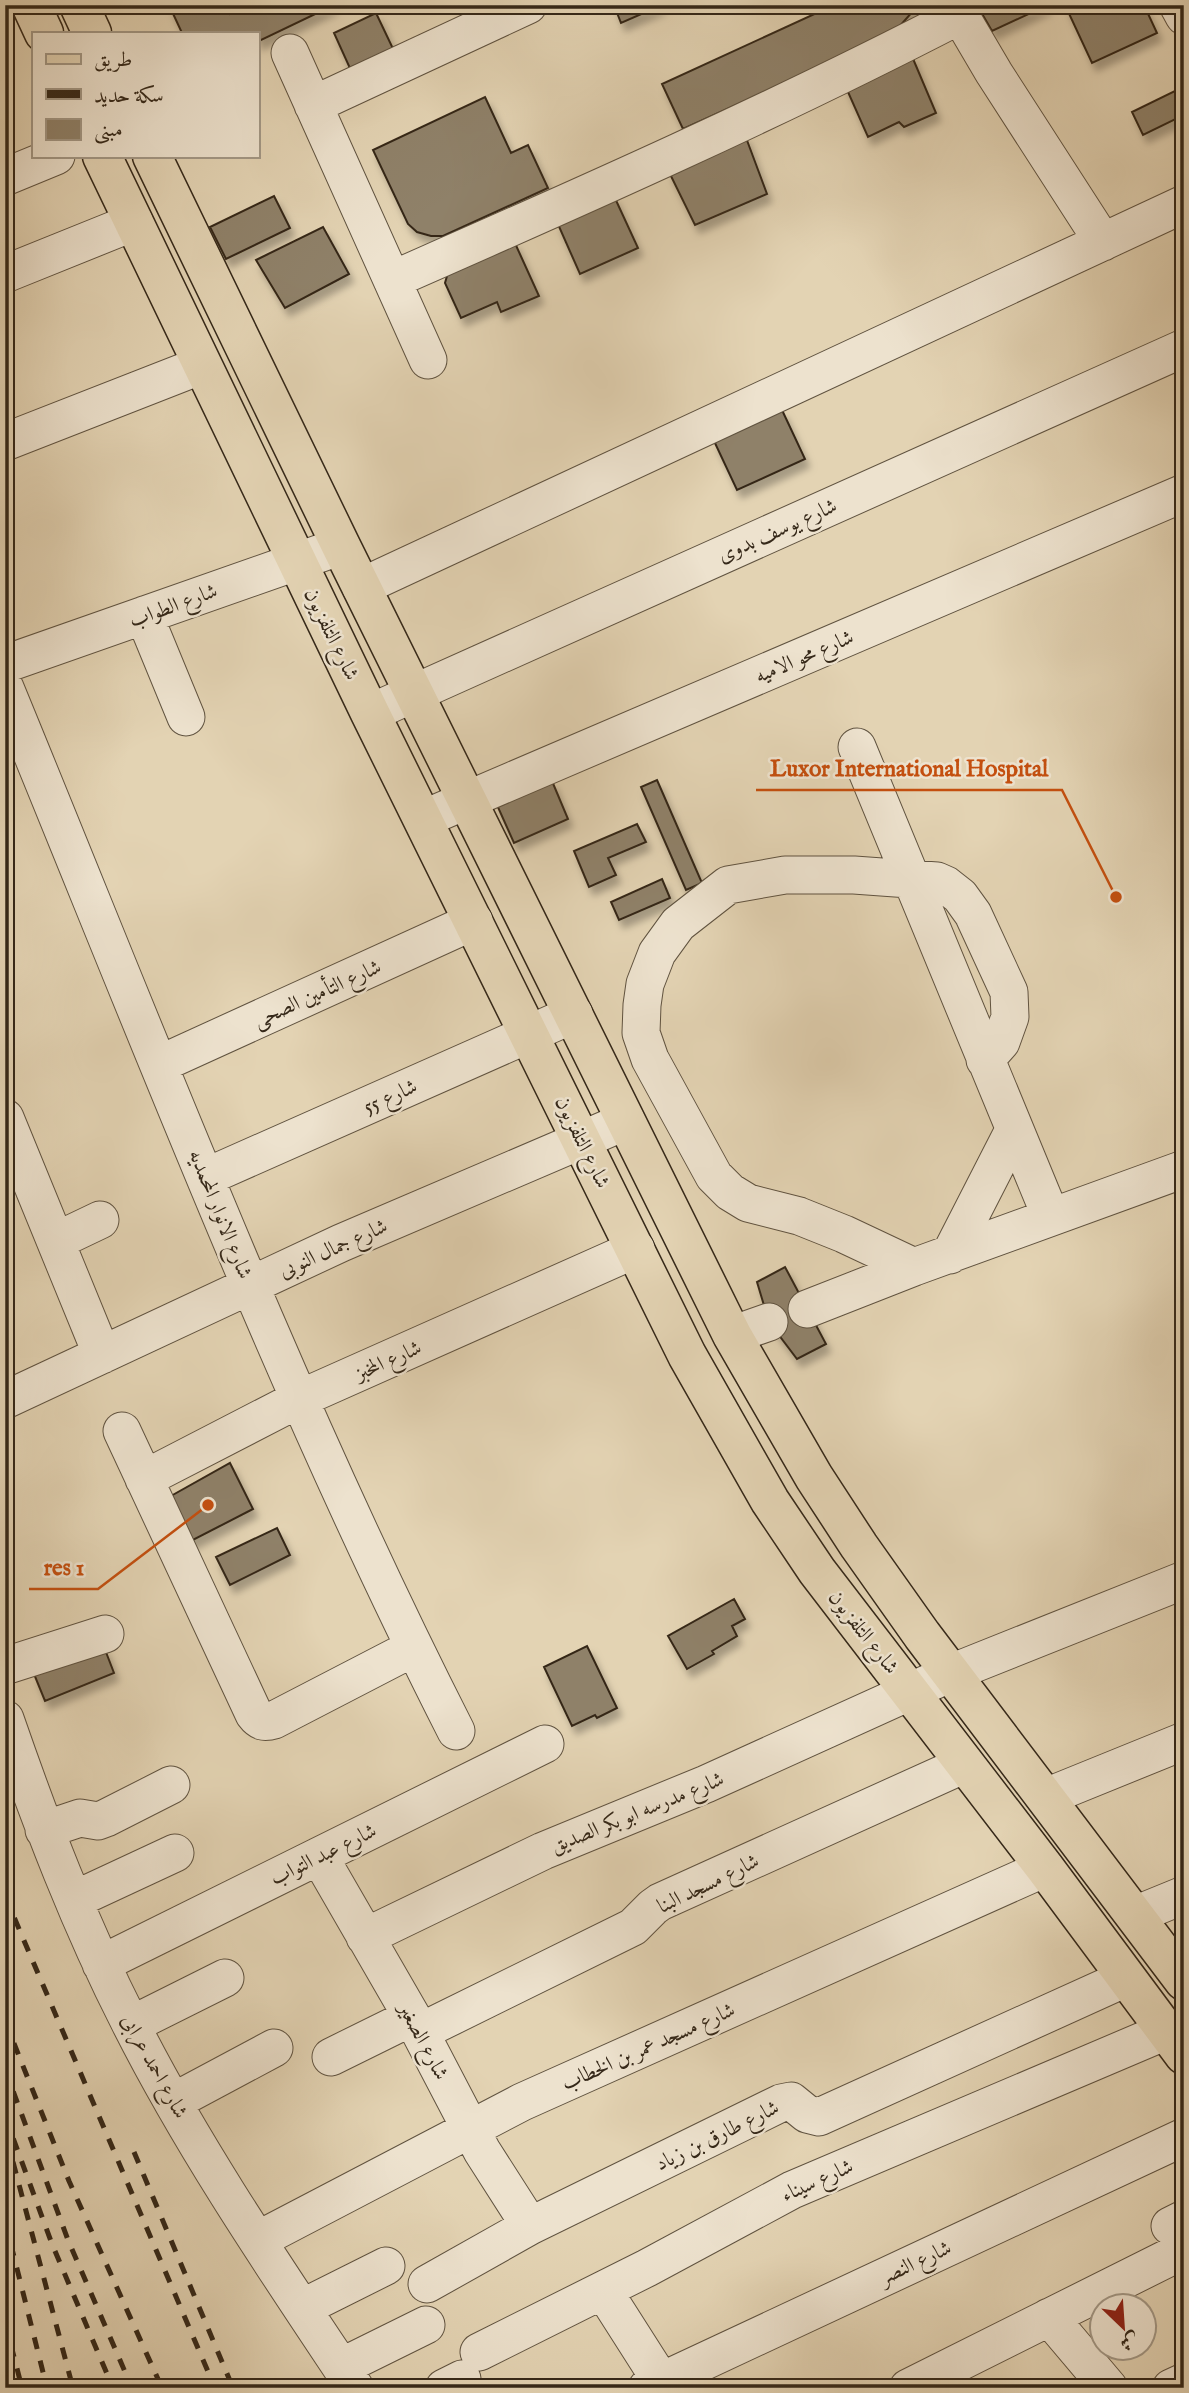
<svg xmlns="http://www.w3.org/2000/svg" width="1189" height="2393" font-family="'IM FELL English',Amiri,serif">
<defs>
<filter id="shadow"><feDropShadow dx="4.5" dy="8" stdDeviation="3.5" flood-color="#0004"/></filter>
</defs>
<rect width="100%" height="100%" fill="#e3d3b3"/>
<filter id="stains"><feTurbulence type="fractalNoise" baseFrequency=".00286" numOctaves="4"/><feColorMatrix values="0 0 0 0 .2 0 0 0 0 .09 0 0 0 0 .02 0 0 0 .5 -.17"/></filter>
<radialGradient id="worn" r=".72"><stop offset=".6" stop-color="#630" stop-opacity="0"/><stop offset="1" stop-color="#630" stop-opacity=".3"/></radialGradient>
<path fill="#8f8169" stroke="#352819" stroke-width="2" filter="url(#shadow)" d="M 169,5 L 226,5 L 230,14 L 250,5 L 334,5 L 257,42 L 257,33 L 182,33 Z
M 614,5 L 662,5 L 621,23 Z
M 834,5 L 915,5 L 914,10 L 899,27 L 880,40 L 683,129 L 662,84 Z
M 977,5 L 1048,5 L 992,31 Z
M 1065,5 L 1144,5 L 1157,33 L 1092,63 Z
M 376,13 L 396,55 L 353,75 L 334,33 Z
M 911,54 L 936,113 L 904,127 L 899,122 L 868,137 L 844,83 Z
M 1183,87 L 1184,115 L 1143,135 L 1132,112 Z
M 485,97 L 511,153 L 528,145 L 548,188 L 443,236 L 431,236 L 417,232 L 408,224 L 373,150 Z
M 745,135 L 767,194 L 695,225 L 668,170 Z
M 274,196 L 290,228 L 226,259 L 210,227 Z
M 614,196 L 638,248 L 580,274 L 557,222 Z
M 323,227 L 349,274 L 285,308 L 256,260 Z
M 514,241 L 539,296 L 501,312 L 497,302 L 461,318 L 445,283 L 447,276 L 452,269 Z
M 782,410 L 805,459 L 737,490 L 714,441 Z
M 657,780 L 702,883 L 686,890 L 641,787 Z
M 552,781 L 568,819 L 514,843 L 497,805 Z
M 637,824 L 646,842 L 608,858 L 616,875 L 589,887 L 574,851 Z
M 662,879 L 670,898 L 619,920 L 611,902 Z
M 785,1267 L 826,1344 L 797,1359 L 769,1322 L 757,1282 Z
M 230,1463 L 253,1509 L 189,1542 L 162,1501 Z
M 277,1528 L 290,1555 L 230,1585 L 216,1557 Z
M 734,1599 L 745,1619 L 732,1626 L 737,1636 L 712,1651 L 714,1654 L 687,1669 L 668,1636 Z
M 587,1646 L 617,1708 L 597,1718 L 595,1715 L 572,1726 L 544,1667 Z
M 104,1647 L 114,1673 L 45,1701 L 34,1674 Z"/>
<g fill="none" stroke-linecap="round" stroke-linejoin="round">
<g stroke="#605340" stroke-width="39">
<path id="minor" d="M 954,5 L 994,73 L 1103,242
M 1178,5 L 1184,16
M 290,53 L 428,360
M 313,105 L 528,5
M 5,177 L 56,156
M 5,274 L 134,222
M 392,280 C 583,196 775,111 960,15
M 5,442 L 202,365
M 361,587 L 1184,204
M 144,615 L 186,717
M 5,664 L 341,546
M 5,688 C 149,1038 284,1393 456,1731
M 370,713 L 1184,348
M 857,747 L 1051,1217
M 423,819 L 1184,493
M 160,1064 L 474,921
M 5,1118 L 102,1355
M 206,1177 L 574,1014
M 56,1241 L 100,1220
M 950,1255 L 1014,1130
M 914,1267 L 844,1234 L 799,1216 L 748,1203 L 730,1192 L 714,1176 L 650,1059 L 641,1033 L 642,1005 L 645,984 L 657,953 L 678,924 L 728,885 L 785,875 L 854,875 L 937,881 L 946,885 L 960,896 L 973,914 L 1009,992 L 1010,1017 L 1001,1042 L 985,1060
M 807,1309 L 914,1267 L 1184,1169
M 732,1335 L 769,1322
M 5,1400 L 341,1243 L 626,1121
M 122,1431 L 254,1714 C 260,1722 264,1723 274,1720 L 413,1648
M 144,1479 L 299,1399 L 636,1249
M 5,1666 L 105,1634
M 5,1719 C 41,1823 80,1925 130,2023 C 193,2148 277,2271 355,2388
M 1046,1797 L 1184,1741
M 44,1830 L 80,1818 L 98,1821 L 106,1818 L 171,1785
M 319,1856 L 412,2017 L 482,2151 L 530,2226
M 74,1900 L 175,1853
M 1135,1915 L 1184,1895
M 365,1937 L 543,1851 L 706,1784 L 951,1673 L 1184,1580
M 101,1964 L 545,1744
M 131,2025 L 225,1978
M 420,2032 L 633,1927 L 653,1907 L 660,1902 L 965,1764
M 331,2057 L 412,2017
M 173,2102 L 274,2048
M 1170,2226 L 1184,2219
M 258,2240 L 522,2102 L 1045,1868
M 427,2284 L 530,2226 L 781,2103 L 791,2101 L 807,2114 L 819,2117 L 1126,1978
M 603,2290 L 661,2381
M 302,2308 L 386,2266
M 1049,2317 L 1109,2388
M 479,2352 L 647,2268 L 792,2190 L 1166,2031
M 341,2367 L 426,2325
M 444,2388 L 462,2379
M 647,2388 L 1184,2137
M 908,2388 L 1184,2250
M 1171,2388 L 1184,2382"/>
</g>
<g stroke="#352819" stroke-width="41">
<path id="major" d="M 31,5 L 44,33
M 79,5 L 92,33
M 102,156 L 370,713 L 687,1355 L 770,1501 L 817,1571 L 1045,1868 L 1184,2055
M 152,156 L 341,546 L 732,1335 L 814,1477 L 859,1546 L 922,1635 L 1184,1981"/>
</g>
<use href="#minor" stroke="#ede2ce" stroke-width="37"/>
<use href="#major" stroke="#e3d3b3" stroke-width="38"/>
<path stroke="#352819" stroke-width="5" stroke-dasharray="12 12" stroke-linecap="butt" d="M 5,1896 L 215,2388
M 5,2021 L 69,2181 L 162,2388
M 5,2069 L 68,2240 L 132,2388
M 5,2116 L 52,2244 L 113,2388
M 134,2152 L 233,2388
M 13,2162 L 73,2388
M 5,2221 L 47,2388
M 5,2322 L 22,2388"/>
</g>
<g text-anchor="middle" stroke-width="5" stroke-linejoin="round" paint-order="stroke">
<g font-size="21" fill="#352819" stroke="#ede2ce">
<text transform="translate(777 530) rotate(-24)" y="7">شارع يوسف بدوى</text>
<text transform="translate(173 605) rotate(-20)" y="7">شارع الطواب</text>
<text transform="translate(332 634) rotate(64)" y="7">شارع التلفزيون</text>
<text transform="translate(804 656) rotate(-23)" y="7">شارع محو الاميه</text>
<text transform="translate(317 993) rotate(-24)" y="7">شارع التأمين الصحى</text>
<text transform="translate(390 1096) rotate(-24)" y="7">شارع 55</text>
<text transform="translate(583 1142) rotate(64)" y="7">شارع التلفزيون</text>
<text transform="translate(221 1214) rotate(68)" y="7">شارع الانوار المحمديه</text>
<text transform="translate(333 1248) rotate(-24)" y="7">شارع جمال النوبى</text>
<text transform="translate(388 1360) rotate(-24)" y="7">شارع المخبز</text>
<text transform="translate(864 1632) rotate(52)" y="7">شارع التلفزيون</text>
<text transform="translate(637 1812) rotate(-22)" y="7">شارع مدرسه ابو بكر الصديق</text>
<text transform="translate(323 1854) rotate(-26)" y="7">شارع عبد التواب</text>
<text transform="translate(708 1883) rotate(-26)" y="7">شارع مسجد البنا</text>
<text transform="translate(424 2041) rotate(62)" y="7">شارع الصغير</text>
<text transform="translate(648 2046) rotate(-24)" y="7">شارع مسجد عمر بن الخطاب</text>
<text transform="translate(155 2066) rotate(61)" y="7">شارع احمد عرابى</text>
<text transform="translate(717 2135) rotate(-26)" y="7">شارع طارق بن زياد</text>
<text transform="translate(817 2180) rotate(-24)" y="7">شارع سيناء</text>
<text transform="translate(915 2262) rotate(-25)" y="7">شارع النصر</text>
</g>
</g>
<path fill="none" stroke="#c44f0f" stroke-width="2.5" d="M1116 897L1062 790H756M208 1505L98 1589H29"/>
<g fill="#c44f0f" stroke="#ede2ce" stroke-width="2.5">
<circle cx="1116" cy="897" r="7"/>
<circle cx="208" cy="1505" r="7"/>
</g>
<g font-size="23" text-anchor="middle" font-weight="bold" fill="#c44f0f" stroke="#ede2ce" stroke-width="5" stroke-linejoin="round" paint-order="stroke">
<text x="909" y="776">Luxor International Hospital</text>
<text x="64" y="1575">res 1</text>
</g>
<rect width="1189" height="2393" fill="none" stroke="#e3d3b3" stroke-width="28"/>
<rect x="7" y="7" width="1175" height="2379" fill="none" stroke="#352819" stroke-width="3.5"/>
<rect x="14" y="14" width="1161" height="2365" fill="none" stroke="#352819" stroke-width="2"/>
<rect x="32" y="32" width="228" height="126" fill="#ede2ce" stroke="#a39886" stroke-width="2"/>
<rect x="46" y="54" width="35" height="10" fill="#e3d3b3" stroke="#a39886" stroke-width="2"/>
<text x="94" y="66" font-size="21" fill="#352819">طريق</text>
<rect x="46" y="89" width="35" height="10" fill="#352819" stroke="#a39886" stroke-width="2"/>
<text x="94" y="102" font-size="21" fill="#352819">سكة حديد</text>
<rect x="46" y="119" width="35" height="21" fill="#8f8169" stroke="#a39886" stroke-width="2"/>
<text x="94" y="136" font-size="21" fill="#352819">مبنى</text>
<g transform="translate(1123 2327) rotate(155)"><circle r="33" fill="#ede2ce" stroke="#a39886" stroke-width="2"/>
<path d="M0-5L12 26L0 18L-12 26Z" fill="#8f2418"/>
<text y="-10" font-size="19" font-weight="bold" text-anchor="middle" fill="#352819">ش</text>
</g>
<rect width="100%" height="100%" filter="url(#stains)"/>
<rect width="100%" height="100%" fill="url(#worn)"/>
</svg>
